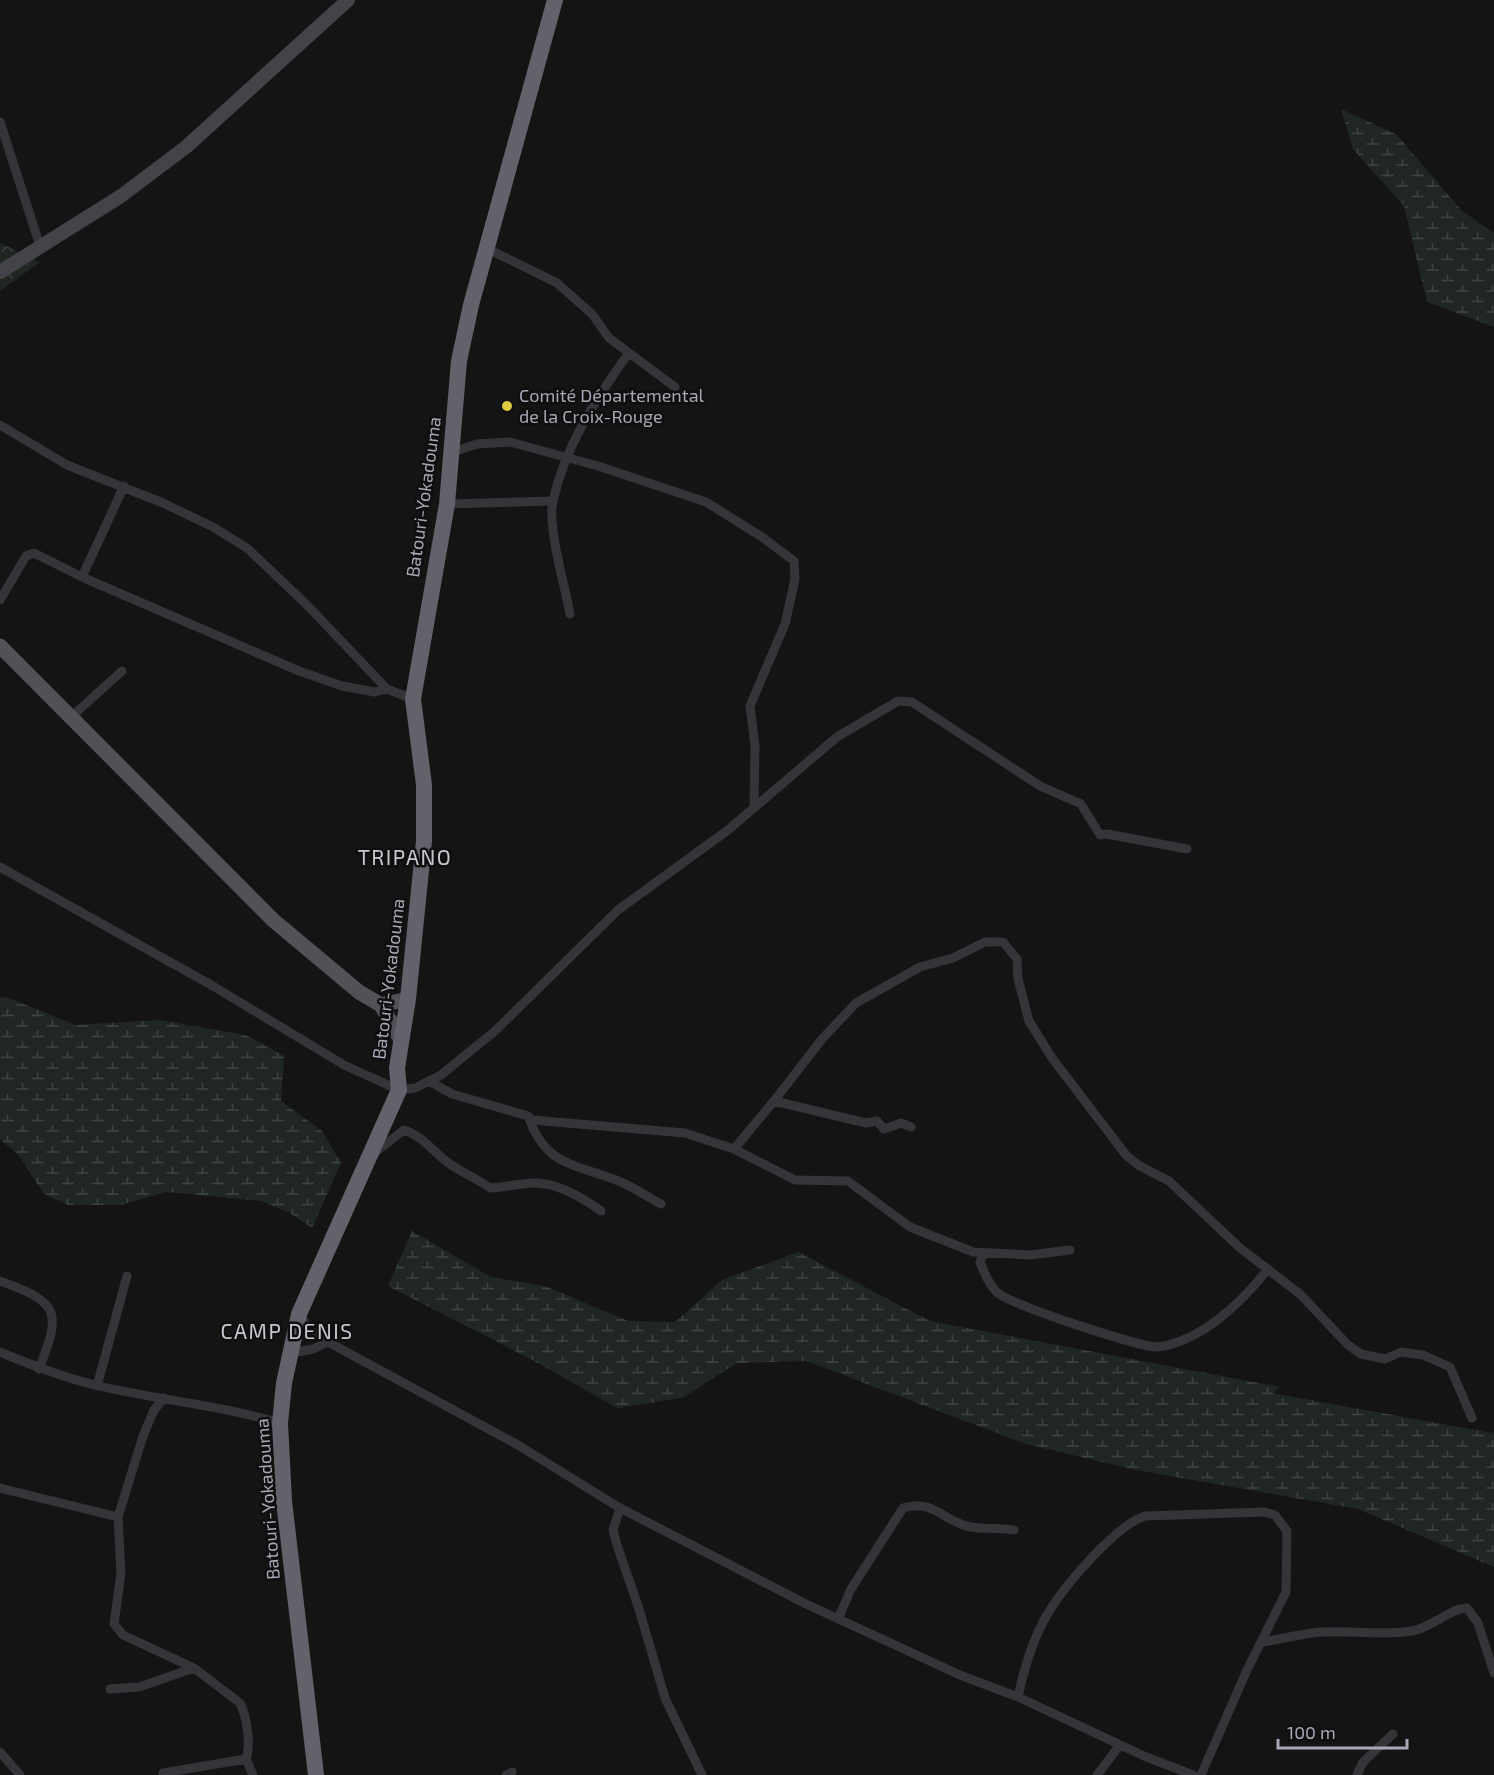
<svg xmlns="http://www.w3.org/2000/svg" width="1494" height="1775" font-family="'Exo 2',sans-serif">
<defs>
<pattern id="forest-crowns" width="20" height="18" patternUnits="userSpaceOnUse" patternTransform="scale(1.5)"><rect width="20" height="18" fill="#202722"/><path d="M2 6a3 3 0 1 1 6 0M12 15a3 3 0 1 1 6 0" fill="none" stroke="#3e4440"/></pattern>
<pattern id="wetland-marsh" width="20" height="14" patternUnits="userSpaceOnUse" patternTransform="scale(1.5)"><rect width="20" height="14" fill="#202722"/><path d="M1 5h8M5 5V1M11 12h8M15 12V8" fill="none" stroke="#3e4440"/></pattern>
</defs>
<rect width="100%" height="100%" fill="#141415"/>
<path fill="url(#forest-crowns)" d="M 0,243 L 40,262 L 0,291 Z"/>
<path fill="url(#wetland-marsh)" d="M 1341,109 L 1396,134 L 1462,211 L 1494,233 L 1494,327 L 1427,302 L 1404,206 L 1353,149 Z
M 6,997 L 76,1025 L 159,1020 L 246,1035 L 284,1056 L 281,1101 L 322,1131 L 341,1163 L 312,1228 L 290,1213 L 261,1201 L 166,1192 L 121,1205 L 68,1205 L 44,1194 L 19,1156 L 0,1139 L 0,998 Z
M 412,1231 L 491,1277 L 545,1286 L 628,1321 L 675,1322 L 722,1280 L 798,1252 L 930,1321 L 1280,1387 L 1272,1393 L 1492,1433 L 1494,1431 L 1494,1567 L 1358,1509 L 1136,1470 L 1026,1444 L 806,1361 L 737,1363 L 682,1398 L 617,1408 L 540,1364 L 388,1286 Z"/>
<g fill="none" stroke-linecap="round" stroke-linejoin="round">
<path stroke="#353539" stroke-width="9" d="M 0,122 L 40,246
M 486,248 L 557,283 L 592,314 L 609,338 L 675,387
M 0,425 L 67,465 L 163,503 L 213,527 L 247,548 L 307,605 L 387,689 L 413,699
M 453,452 L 477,444 L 510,442 L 598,466 L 706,502 L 762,537 L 794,561 L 795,579 L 785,624 L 750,706 L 755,746 L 754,806
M 447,504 L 553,501
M 82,577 L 124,486
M 0,600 L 26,556 L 34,553 L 82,577 L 299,671 L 342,686 L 375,692 L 387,689
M 570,614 C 565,586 547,526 553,501 C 565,446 596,399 628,354
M 70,718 L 122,671
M 0,867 L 213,986 L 344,1065 L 399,1090 L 415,1088 L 441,1075 L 495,1031 L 618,910 L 728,830 L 837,737 L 898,701 L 912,702 L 1040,786 L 1081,804 L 1100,835 L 1107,834 L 1187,849
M 429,1081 L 452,1094 L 528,1116 C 546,1166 572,1163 616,1180 C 632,1186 646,1196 661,1204
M 774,1101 L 822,1039 L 856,1003 L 920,967 L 953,958 L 985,942 L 1003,942 L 1017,959 L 1018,979 L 1029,1021 L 1052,1058 L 1126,1155 L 1138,1165 L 1169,1181 L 1240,1248 L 1300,1294 L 1348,1345 L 1361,1354 L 1385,1359 L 1401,1352 L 1423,1355 L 1450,1367 L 1472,1418
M 528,1116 L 532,1120 L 685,1133 L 734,1149 L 795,1180 L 848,1181 L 910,1227 L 973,1252 L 1030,1255 L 1070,1250
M 734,1149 L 774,1101 L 866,1123 L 877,1121 L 884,1129 L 901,1123 L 911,1127
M 373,1154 L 404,1130 C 424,1136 436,1156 453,1166 C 465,1174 478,1179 490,1188 C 505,1188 521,1182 537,1183 C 560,1184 583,1198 601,1211
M 983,1255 L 980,1262 C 984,1272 989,1286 998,1293 C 1011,1305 1142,1348 1158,1347 C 1202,1341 1242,1302 1268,1269
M 0,1281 C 61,1303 61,1312 39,1369
M 300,1315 L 310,1330 L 328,1342 L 518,1445 L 620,1508 L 806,1604 L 960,1675 L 1018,1697 L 1144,1756 L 1193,1775
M 0,1352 C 31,1365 62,1377 95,1385 C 157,1400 219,1405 280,1423
M 291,1353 L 313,1349 L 328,1342
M 97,1386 L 127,1276
M 0,1488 L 118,1517
M 620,1508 L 613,1530 L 617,1545 L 639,1609 L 665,1698 L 702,1775
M 838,1619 L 851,1589 L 903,1508 C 933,1498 945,1523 971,1527 C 982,1529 1000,1528 1014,1530
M 1263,1642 C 1283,1639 1303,1633 1323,1632 C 1353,1630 1382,1636 1412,1631 C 1431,1628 1451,1608 1467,1608 L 1478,1623 L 1494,1673
M 110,1689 L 139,1687 L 194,1668
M 1018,1697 C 1032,1630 1051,1600 1098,1551 C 1113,1537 1126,1523 1145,1516 L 1264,1512 L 1275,1515 L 1287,1531 L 1286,1592 L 1247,1670 L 1201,1775
M 0,1752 L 20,1775
M 246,1759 L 253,1775
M 163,1773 L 246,1759 C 251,1745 247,1716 240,1703 L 194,1668 L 123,1635 L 114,1624 L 121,1573 L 118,1517 L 143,1436 L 154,1410 L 164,1398
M 506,1775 L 512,1772
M 1097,1775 L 1120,1745
M 1357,1775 L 1363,1762 L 1393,1734"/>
<path stroke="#434349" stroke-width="14" d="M 0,272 L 121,196 L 186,147 L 348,0"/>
<path stroke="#515158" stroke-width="15" d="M 0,646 L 273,920 L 359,992 L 381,1005 L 401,1040
M 381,1005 L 408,999"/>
<path stroke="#61626a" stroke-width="16" d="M 316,1775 L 284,1501 L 280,1423 L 284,1383 L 299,1314 L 399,1090 L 397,1068 L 408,999 L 424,841 L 424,785 L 413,699 L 447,504 L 459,361 L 471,305 L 555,0"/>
</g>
<circle fill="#deca43" stroke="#0f0f10" stroke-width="2" cx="507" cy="406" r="6"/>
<g text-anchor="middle" stroke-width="5" stroke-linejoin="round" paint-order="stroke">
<g font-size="18" fill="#a7a8b4" stroke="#0f0f10" text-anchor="start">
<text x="519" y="402">Comité Départemental<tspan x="519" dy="21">de la Croix-Rouge</tspan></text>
</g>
<g font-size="18" fill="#a7a8b4" stroke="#0f0f10">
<text transform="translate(424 497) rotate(-82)" y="6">Batouri-Yokadouma</text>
<text transform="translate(389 979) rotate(-83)" y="6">Batouri-Yokadouma</text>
<text transform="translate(268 1499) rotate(-94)" y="6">Batouri-Yokadouma</text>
</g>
<g font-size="21" letter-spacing="1.5" fill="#c7c8d0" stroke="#0f0f10">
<text x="405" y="865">TRIPANO</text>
<text x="287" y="1339">CAMP DENIS</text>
</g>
</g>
<path d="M1278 1739v9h129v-9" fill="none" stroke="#a7a8b4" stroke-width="3"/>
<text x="1287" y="1739" font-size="18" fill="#a7a8b4" stroke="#0f0f10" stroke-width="4.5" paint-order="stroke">100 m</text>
</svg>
